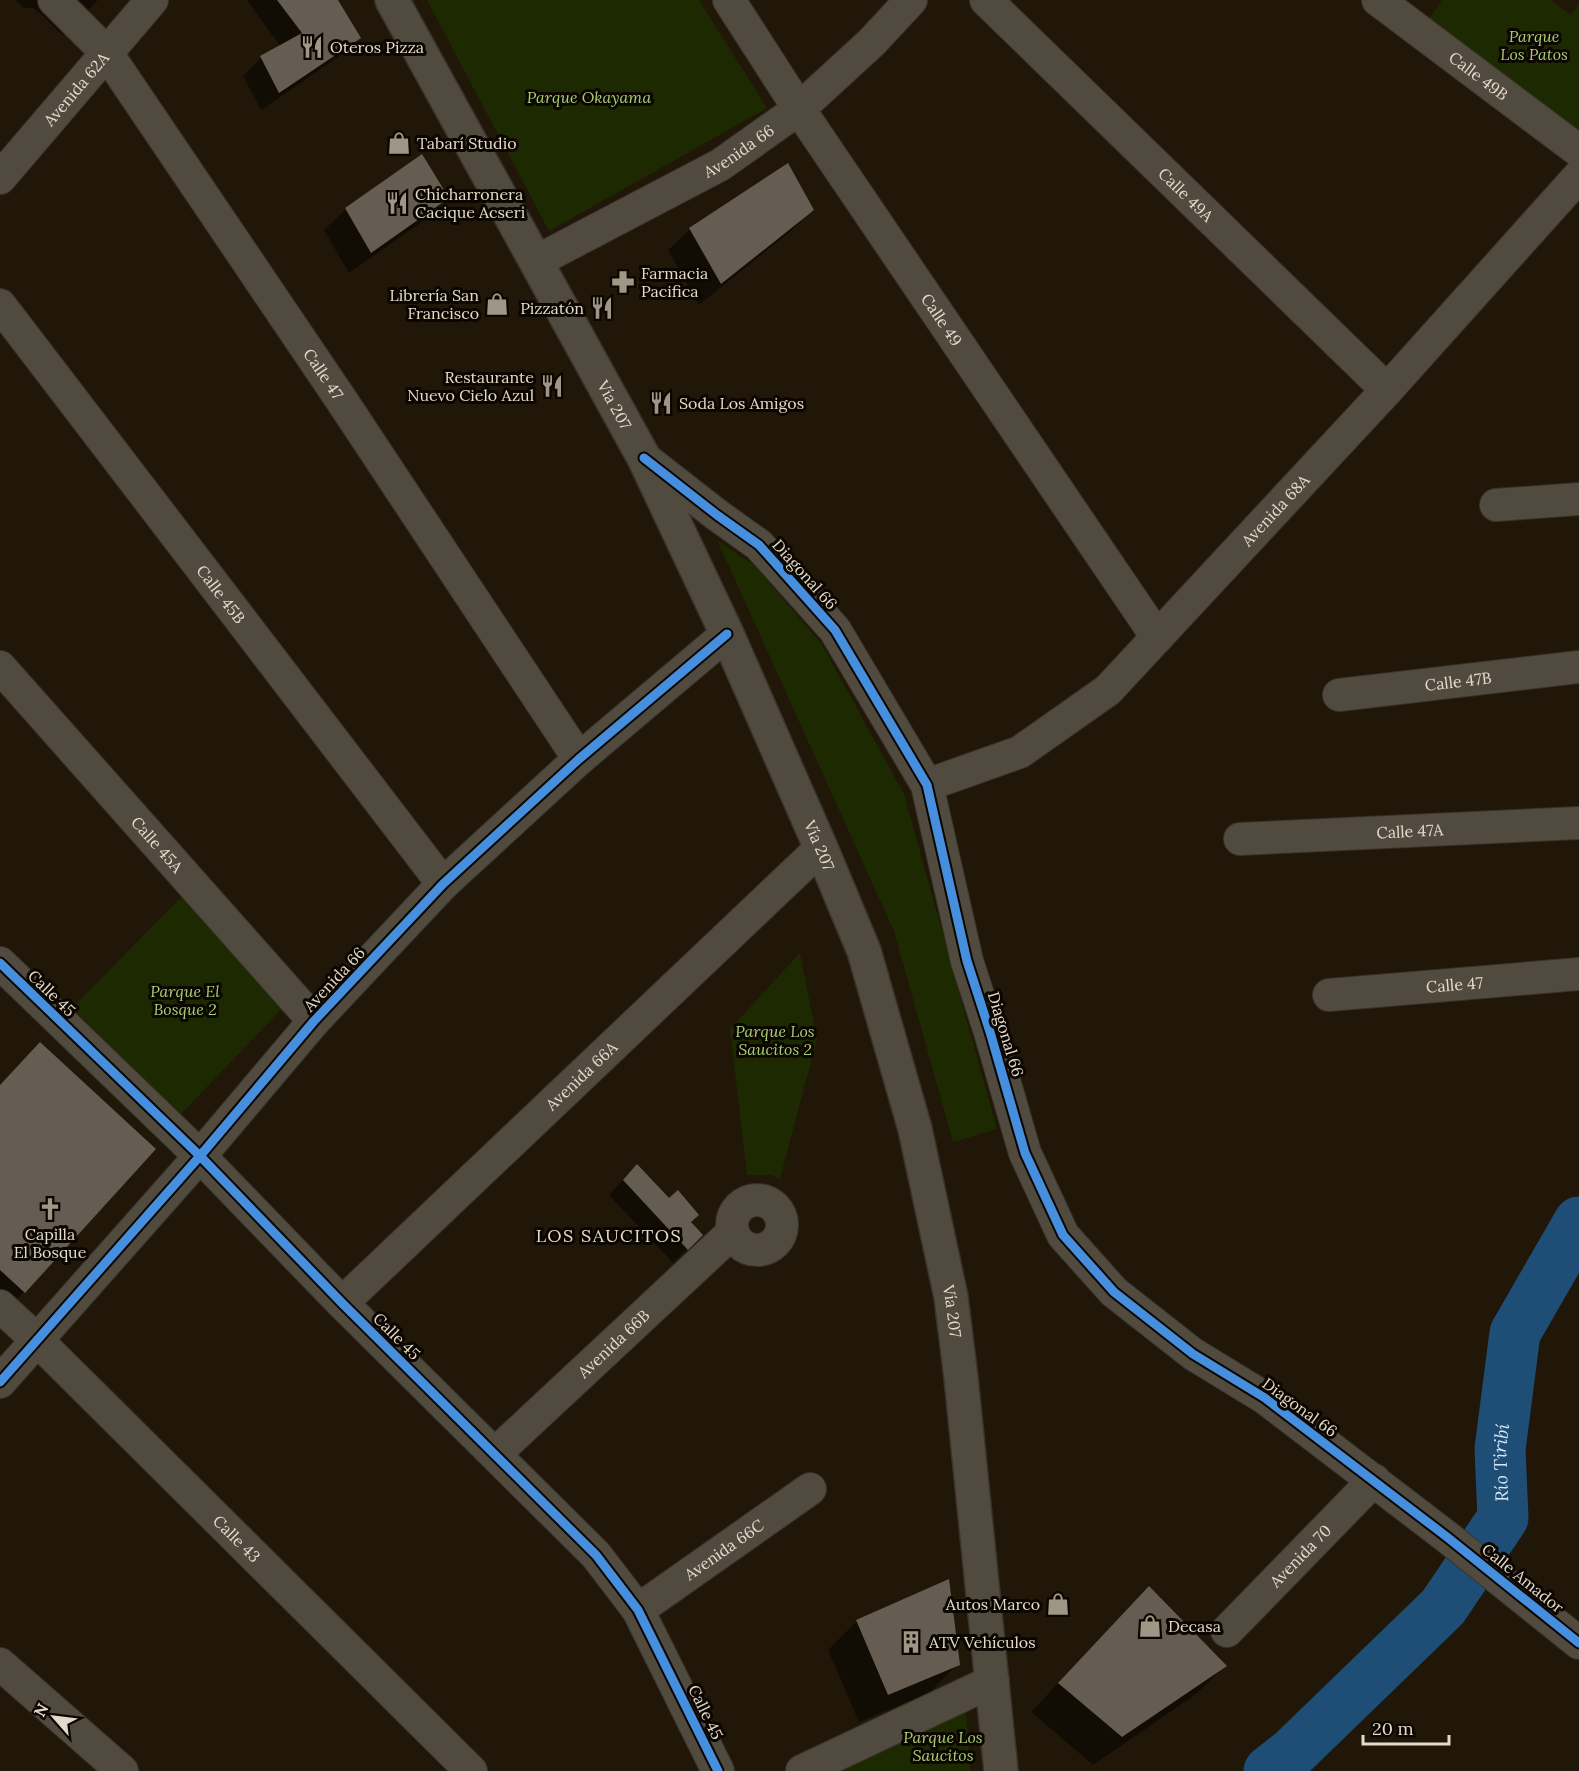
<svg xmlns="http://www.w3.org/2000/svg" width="1579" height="1771" font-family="Lora,serif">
<rect width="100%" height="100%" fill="#201709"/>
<path fill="#1d2a01" d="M 427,0 L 699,0 L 767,108 L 549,231 Z
M 1442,0 L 1551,0 L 1571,15 L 1579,4 L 1579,134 L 1426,23 Z
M 717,540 L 754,565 L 821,643 L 904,794 L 997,1129 L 953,1142 L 894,931 Z
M 192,886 L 294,996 L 179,1116 L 72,1008 Z
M 800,953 L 817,1039 L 780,1179 L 771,1175 L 747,1175 L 730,1029 Z
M 966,1708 L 970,1771 L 824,1771 Z"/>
<path fill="#0007" d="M 15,0 L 98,0 L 63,35 L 40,13 L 33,8 L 24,8 Z
M 247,0 L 334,0 L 359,38 L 341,55 L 261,110 L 243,76 L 261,58 L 281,47 Z
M 447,198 L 426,219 L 349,273 L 324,230 L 346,209 Z
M 812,209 L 791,231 L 699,305 L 668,250 L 690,229 Z
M 40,1044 L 24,1292 L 0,1315 L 0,1085 Z
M 637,1166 L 701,1235 L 673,1263 L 609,1195 Z
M 1121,1617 L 1225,1666 L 1196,1694 L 1093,1765 L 1031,1712 Z
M 857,1621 L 958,1664 L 929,1693 L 859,1722 L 828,1650 Z"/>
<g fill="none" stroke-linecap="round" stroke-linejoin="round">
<path stroke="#1e4e76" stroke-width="51" id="s1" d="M 1269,1771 L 1292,1753 L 1443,1607 L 1503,1518 L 1500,1449 L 1515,1333 L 1579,1222"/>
</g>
<path fill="#655d51" d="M 277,0 L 338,0 L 361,38 L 279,93 L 260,56 L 302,33 Z
M 422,154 L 449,198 L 371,253 L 345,208 Z
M 788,163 L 814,210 L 721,284 L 689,228 Z
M 40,1042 L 156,1149 L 25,1293 L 0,1270 L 0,1085 Z
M 637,1164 L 669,1198 L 678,1190 L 699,1215 L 691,1222 L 703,1235 L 688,1250 L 623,1180 Z
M 949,1579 L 960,1665 L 888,1695 L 856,1620 Z
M 1149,1586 L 1227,1666 L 1122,1737 L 1058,1683 Z"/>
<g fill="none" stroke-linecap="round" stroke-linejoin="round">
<g stroke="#39332a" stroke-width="34">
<g id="minor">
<path id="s2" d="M 54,0 L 106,52 L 342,401 L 579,759"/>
<path id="s3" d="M 729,0 L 799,109 L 1157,637"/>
<path id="s4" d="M 986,0 L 1387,390"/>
<path id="s5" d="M 1378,0 L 1579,151"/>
<path id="s6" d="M 0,178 L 152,0"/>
<path id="s7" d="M 537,261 L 720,165 L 799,109 L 872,42 L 911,0"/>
<path id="s8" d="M 0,305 L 443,884"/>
<path d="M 644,458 L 717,515 L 759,545 L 835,630 L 927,785 L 967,961 L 990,1032 L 1025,1153 L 1063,1235 L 1114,1292 L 1193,1354 L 1265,1398 L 1447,1537 L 1579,1643"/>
<path d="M 1496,505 L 1579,499"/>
<path id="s9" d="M 0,667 L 314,1021"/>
<path id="s10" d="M 1339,695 L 1579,667"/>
<path id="s11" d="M 927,785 L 1020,752 L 1108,690 L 1387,390 L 1579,176"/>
<path id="s12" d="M 1240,839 L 1579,823"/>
<path d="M 0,963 L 200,1156 L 342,1303 L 596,1555 L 638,1610 L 718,1771"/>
<path id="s13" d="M 1329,995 L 1579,974"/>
<circle cx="757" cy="1225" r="25"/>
<path id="s14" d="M 342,1303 L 821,848"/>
<path id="s15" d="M 0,1306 L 37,1340 L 471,1771"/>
<path d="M 0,1382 L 200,1156 L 314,1021 L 443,884 L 579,759 L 727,634"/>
<path id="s16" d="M 495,1454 L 733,1232"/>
<path id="s17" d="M 638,1610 L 810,1489"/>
<path id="s18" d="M 1227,1631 L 1374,1480"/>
<path d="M 0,1664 L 122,1771"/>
<path d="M 802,1771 L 993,1681"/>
</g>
</g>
<g stroke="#39332a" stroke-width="36">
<g id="secondary">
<path id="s19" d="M 392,0 L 644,458 L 727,634 L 821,848 L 864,951 L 915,1129 L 951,1297 L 961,1378 L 1001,1771"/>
</g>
</g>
<use href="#minor" stroke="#514a3f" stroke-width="32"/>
<use href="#secondary" stroke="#514a3f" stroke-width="33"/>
<g stroke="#0c0600" stroke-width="13">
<path id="cycleway" d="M 644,458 L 717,515 L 759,545 L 835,630 L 927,785 L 967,961 L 990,1032 L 1025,1153 L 1063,1235 L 1114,1292 L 1193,1354 L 1265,1398 L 1447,1537 L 1579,1643
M 0,963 L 200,1156 L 342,1303 L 596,1555 L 638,1610 L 718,1771
M 0,1382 L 200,1156 L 314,1021 L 443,884 L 579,759 L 727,634"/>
</g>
<use href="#cycleway" stroke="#468fdf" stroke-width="9"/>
</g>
<defs>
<g id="restaurant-bare" transform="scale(1.8)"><path d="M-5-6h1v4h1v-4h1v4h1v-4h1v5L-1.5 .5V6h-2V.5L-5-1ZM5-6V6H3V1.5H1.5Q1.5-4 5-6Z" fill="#9f9686" stroke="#0c0600" stroke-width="2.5" paint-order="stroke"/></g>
<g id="shop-bare" transform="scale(1.8)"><path d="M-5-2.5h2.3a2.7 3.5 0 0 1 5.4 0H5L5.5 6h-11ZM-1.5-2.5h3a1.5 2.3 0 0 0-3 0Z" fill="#9f9686" stroke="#0c0600" stroke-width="2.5" paint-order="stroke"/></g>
<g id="pharmacy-bare" transform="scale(1.8)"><path d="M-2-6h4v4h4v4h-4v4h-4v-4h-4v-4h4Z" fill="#9f9686" stroke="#0c0600" stroke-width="2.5" paint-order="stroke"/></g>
<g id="church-bare" transform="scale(1.8)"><path d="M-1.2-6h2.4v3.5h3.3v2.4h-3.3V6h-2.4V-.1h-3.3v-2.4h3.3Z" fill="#9f9686" stroke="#0c0600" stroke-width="2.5" paint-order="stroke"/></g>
<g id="building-bare" transform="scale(1.8)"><path d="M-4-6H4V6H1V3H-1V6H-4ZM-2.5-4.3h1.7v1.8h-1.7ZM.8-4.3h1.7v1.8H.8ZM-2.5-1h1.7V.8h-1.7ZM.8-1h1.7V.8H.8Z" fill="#9f9686" stroke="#0c0600" stroke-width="2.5" paint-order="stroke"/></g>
</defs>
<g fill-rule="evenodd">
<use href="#restaurant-bare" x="312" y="47"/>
<use href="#shop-bare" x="399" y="143"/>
<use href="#restaurant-bare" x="397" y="203"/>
<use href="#pharmacy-bare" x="623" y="282"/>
<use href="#shop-bare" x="497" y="304"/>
<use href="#restaurant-bare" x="602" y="308"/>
<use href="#restaurant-bare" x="552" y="386"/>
<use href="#restaurant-bare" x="661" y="403"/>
<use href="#church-bare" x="50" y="1209"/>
<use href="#shop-bare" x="1058" y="1604"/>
<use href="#shop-bare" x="1150" y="1626"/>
<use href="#building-bare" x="911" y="1642"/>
</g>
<g text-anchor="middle" stroke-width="6" stroke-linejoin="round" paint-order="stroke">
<g font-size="16" font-style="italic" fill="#a9ce74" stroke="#0c0600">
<text x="1534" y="42">Parque<tspan x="1534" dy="18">Los Patos</tspan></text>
<text x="589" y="103">Parque Okayama</text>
<text x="185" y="997">Parque El<tspan x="185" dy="18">Bosque 2</tspan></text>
<text x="775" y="1037">Parque Los<tspan x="775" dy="18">Saucitos 2</tspan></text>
<text x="943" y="1743">Parque Los<tspan x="943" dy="18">Saucitos</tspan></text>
</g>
<g font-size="16" fill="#e3dac9" stroke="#0c0600" text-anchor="start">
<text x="330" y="53">Oteros Pizza</text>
<text x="417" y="149">Tabarí Studio</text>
<text x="415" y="200">Chicharronera<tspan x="415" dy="18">Cacique Acseri</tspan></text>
<text x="641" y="279">Farmacia<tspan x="641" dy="18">Pacifica</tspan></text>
<text x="479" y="301" text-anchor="end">Librería San<tspan x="479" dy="18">Francisco</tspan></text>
<text x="584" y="314" text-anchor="end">Pizzatón</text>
<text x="534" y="383" text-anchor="end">Restaurante<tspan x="534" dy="18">Nuevo Cielo Azul</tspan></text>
<text x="679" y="409">Soda Los Amigos</text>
<text x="50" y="1240" text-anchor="middle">Capilla<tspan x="50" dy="18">El Bosque</tspan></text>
<text x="1040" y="1610" text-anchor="end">Autos Marco</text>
<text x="1168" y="1632">Decasa</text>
<text x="929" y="1648">ATV Vehículos</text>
</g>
<g font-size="16" fill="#e3dac9" stroke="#0c0600">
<text dy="6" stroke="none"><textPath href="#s5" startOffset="126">Calle 49B</textPath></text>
<text dy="6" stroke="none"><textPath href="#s6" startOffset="117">Avenida 62A</textPath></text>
<text dy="6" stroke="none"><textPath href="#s7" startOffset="230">Avenida 66</textPath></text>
<text dy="6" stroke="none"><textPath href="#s4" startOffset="279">Calle 49A</textPath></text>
<text dy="6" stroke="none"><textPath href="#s3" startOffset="384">Calle 49</textPath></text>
<text dy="6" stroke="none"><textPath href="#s2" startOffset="462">Calle 47</textPath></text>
<text dy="6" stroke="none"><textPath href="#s19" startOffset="462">Vía 207</textPath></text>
<text dy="6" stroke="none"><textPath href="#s11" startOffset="452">Avenida 68A</textPath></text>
<text transform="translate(805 574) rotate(48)" y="6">Diagonal 66</text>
<text dy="6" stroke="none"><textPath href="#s8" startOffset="364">Calle 45B</textPath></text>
<text dy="6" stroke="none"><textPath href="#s10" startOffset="120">Calle 47B</textPath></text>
<text dy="6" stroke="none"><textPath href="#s12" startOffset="170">Calle 47A</textPath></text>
<text dy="6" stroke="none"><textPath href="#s9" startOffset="237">Calle 45A</textPath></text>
<text dy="6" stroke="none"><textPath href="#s19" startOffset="948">Vía 207</textPath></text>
<text transform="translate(334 979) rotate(-47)" y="6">Avenida 66</text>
<text dy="6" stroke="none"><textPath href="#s13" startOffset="126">Calle 47</textPath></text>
<text transform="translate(52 993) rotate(44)" y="6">Calle 45</text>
<text transform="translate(1006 1034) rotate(73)" y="6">Diagonal 66</text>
<text dy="6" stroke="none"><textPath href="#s14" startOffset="330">Avenida 66A</textPath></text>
<text dy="6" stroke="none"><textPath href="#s19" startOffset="1434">Vía 207</textPath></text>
<text transform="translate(397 1336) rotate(45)" y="6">Calle 45</text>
<text dy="6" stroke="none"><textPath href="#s16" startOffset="162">Avenida 66B</textPath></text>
<text transform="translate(1300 1407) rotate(36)" y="6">Diagonal 66</text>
<text dy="6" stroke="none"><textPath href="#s15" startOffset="332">Calle 43</textPath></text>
<text dy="6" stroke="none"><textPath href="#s17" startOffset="105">Avenida 66C</textPath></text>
<text dy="6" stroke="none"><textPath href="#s18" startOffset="105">Avenida 70</textPath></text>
<text transform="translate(1523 1578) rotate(39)" y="6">Calle Amador</text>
<text transform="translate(706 1712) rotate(64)" y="6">Calle 45</text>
</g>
<g font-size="18" letter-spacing="1.5" fill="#e3dac9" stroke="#0c0600">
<text x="609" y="1242">LOS SAUCITOS</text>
</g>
<g font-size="18" font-style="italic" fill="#d8e6f5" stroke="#0c0600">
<text dy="6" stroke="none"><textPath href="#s1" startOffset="402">Río Tiribí</textPath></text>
</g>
</g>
<g transform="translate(54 1717) rotate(298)" stroke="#0c0600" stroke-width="4.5" paint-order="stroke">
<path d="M0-4.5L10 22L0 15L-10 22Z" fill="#e3dac9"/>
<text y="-9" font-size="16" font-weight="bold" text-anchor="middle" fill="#e3dac9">N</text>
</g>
<path d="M1363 1735v9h86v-9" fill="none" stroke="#e3dac9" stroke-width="3"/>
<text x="1372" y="1735" font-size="18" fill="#e3dac9" stroke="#0c0600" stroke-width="4.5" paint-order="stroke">20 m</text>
</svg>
